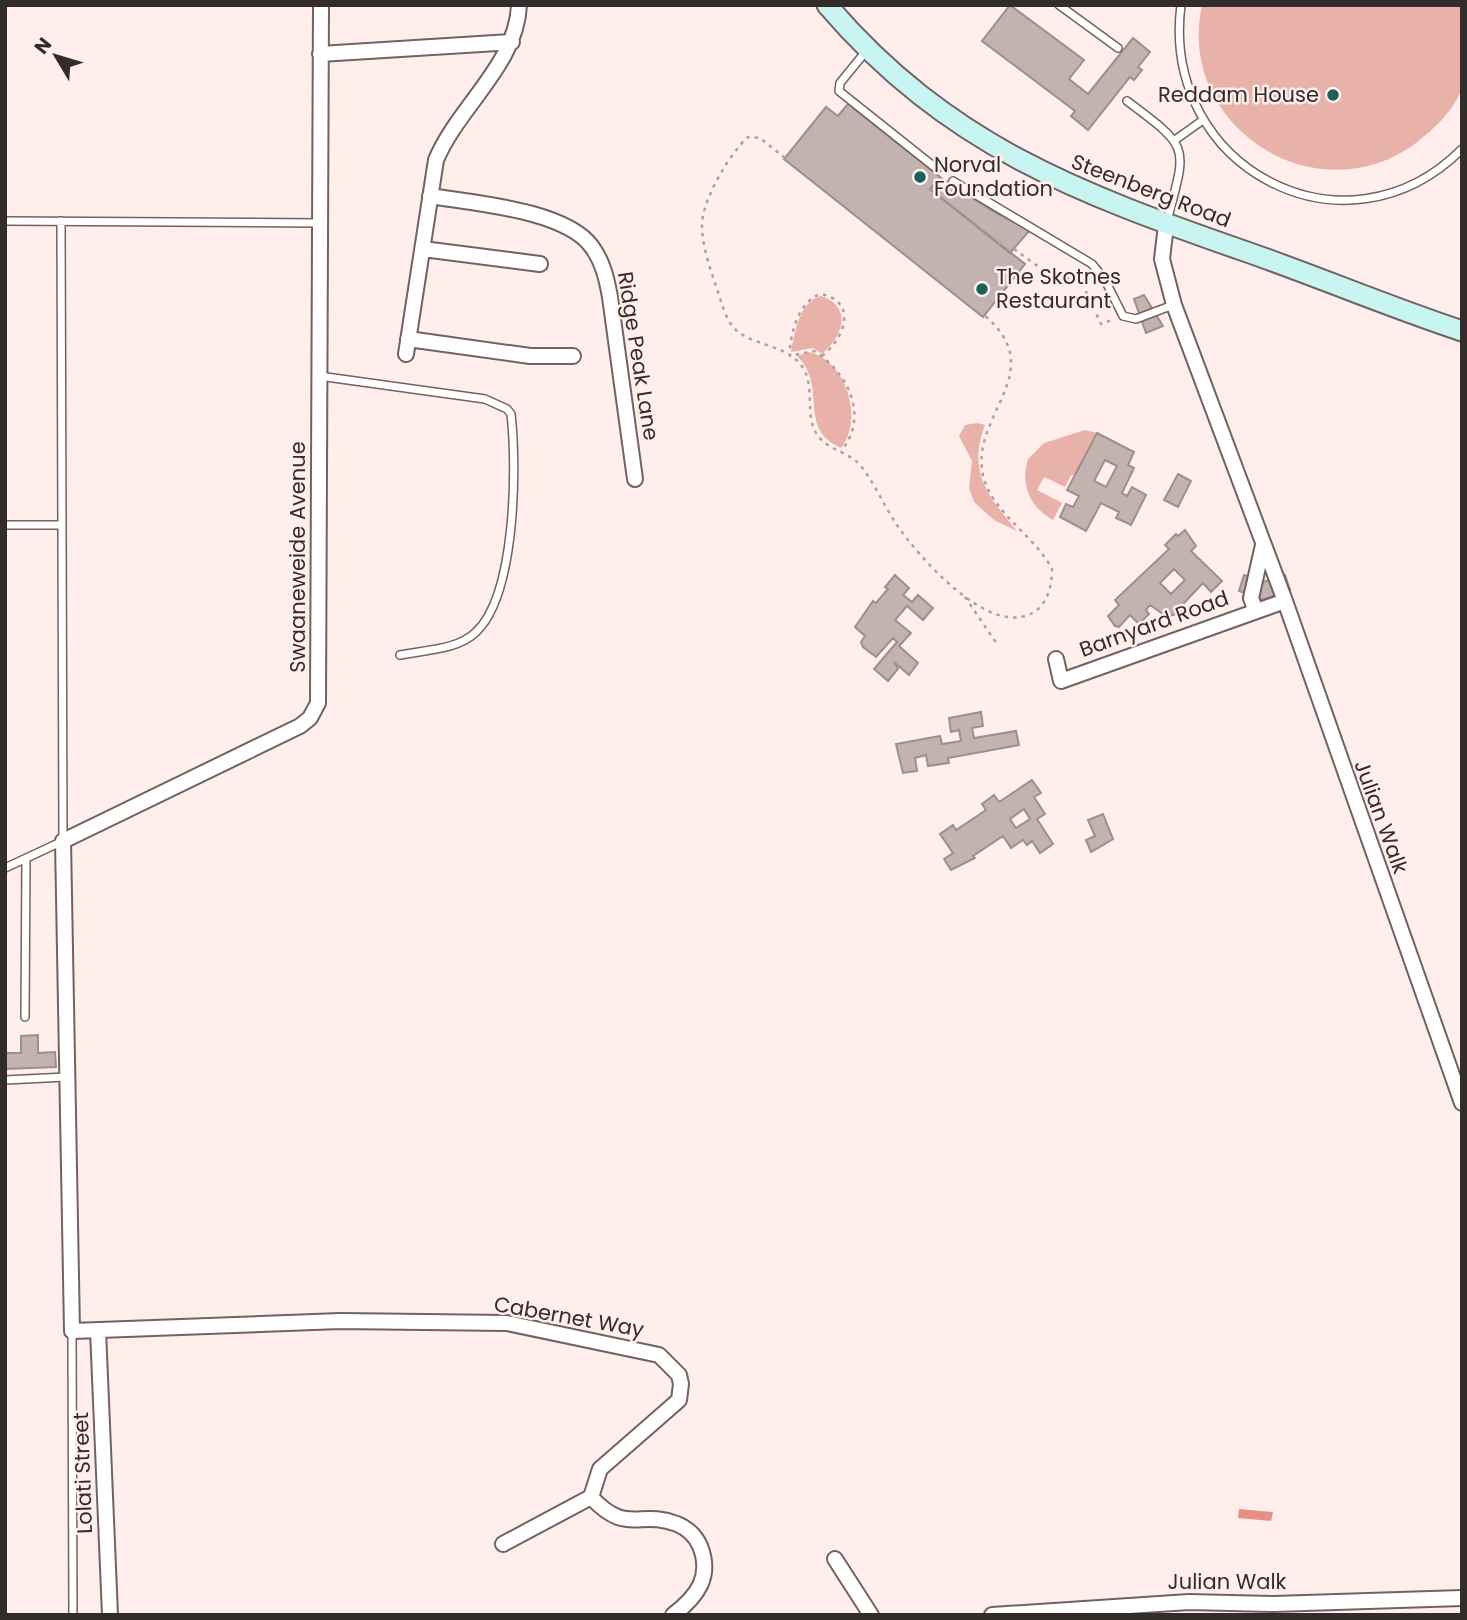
<svg xmlns="http://www.w3.org/2000/svg" width="1467" height="1620" font-family="Poppins,sans-serif">
<rect width="100%" height="100%" fill="#ffeeeb"/>
<path fill="#e9b2a9" d="M 1202,5 L 1462,5 C 1462,23 1466,77 1461,91 C 1452,112 1434,129 1416,143 C 1317,217 1175,127 1202,5 Z
M 821,296 C 854,307 842,337 822,354 L 813,348 L 791,352 C 795,332 799,302 821,296 Z
M 809,352 C 845,360 865,418 841,448 C 796,428 829,388 797,356 Z
M 977,423 L 985,425 C 967,472 988,496 1017,531 L 994,520 L 974,502 L 969,488 L 972,461 L 959,436 L 965,425 Z
M 1085,430 L 1097,433 L 1075,476 L 1071,475 L 1065,487 L 1044,477 L 1037,490 L 1062,503 L 1053,520 C 1030,507 1020,486 1028,459 L 1044,443 Z"/>
<path fill="#e69084" d="M 1239,1509 L 1273,1512 L 1271,1521 L 1238,1518 Z"/>
<path fill="#c2b2b0" stroke="#9e8f8c" stroke-width="2" fill-rule="evenodd" d="M 1010,5 L 1084,60 L 1069,79 L 1088,94 L 1133,38 L 1150,52 L 1138,67 L 1142,70 L 1134,80 L 1130,77 L 1088,130 L 1071,116 L 1075,111 L 982,41 Z
M 848,104 L 940,177 L 930,189 L 1025,264 L 983,317 L 784,159 L 826,107 L 838,116 Z
M 940,177 L 994,212 L 1030,230 L 1010,253 L 930,189 Z
M 1144,295 L 1163,326 L 1146,333 L 1134,299 Z
M 1097,433 L 1134,452 L 1128,465 L 1134,468 L 1122,493 L 1127,496 L 1132,487 L 1146,495 L 1131,525 L 1116,518 L 1119,512 L 1101,503 L 1086,531 L 1060,517 L 1066,504 L 1073,507 L 1079,496 L 1067,490 ZM 1105,460 L 1117,466 L 1106,487 L 1094,481 Z
M 1178,474 L 1191,481 L 1178,507 L 1164,500 Z
M 1185,530 L 1196,546 L 1191,551 L 1222,581 L 1211,592 L 1203,583 L 1184,603 L 1182,608 L 1185,611 L 1167,617 L 1150,605 L 1146,610 L 1149,614 L 1139,624 L 1130,615 L 1119,627 L 1115,626 L 1108,616 L 1119,605 L 1115,600 L 1169,549 L 1165,545 L 1176,534 L 1178,536 ZM 1174,569 L 1185,580 L 1171,594 L 1160,583 Z
M 895,575 L 909,588 L 903,595 L 912,602 L 918,595 L 933,608 L 923,620 L 907,606 L 895,620 L 911,633 L 899,646 L 918,663 L 909,675 L 894,662 L 898,669 L 888,681 L 874,669 L 897,642 L 893,638 L 876,657 L 863,647 L 861,642 L 865,636 L 855,627 L 873,601 L 876,603 L 888,589 L 885,587 Z
M 1244,575 L 1263,582 L 1285,575 L 1290,590 L 1263,600 L 1239,591 Z
M 981,712 L 983,726 L 972,728 L 974,738 L 1016,731 L 1019,745 L 948,758 L 949,763 L 928,766 L 926,755 L 915,758 L 917,771 L 903,773 L 896,744 L 940,736 L 942,744 L 961,741 L 959,730 L 951,732 L 949,718 Z
M 1032,780 L 1041,793 L 1034,797 L 1045,814 L 1037,819 L 1053,844 L 1040,853 L 1032,841 L 1027,845 L 1023,840 L 1011,848 L 1003,836 L 973,856 L 975,858 L 951,870 L 944,859 L 953,853 L 940,834 L 953,825 L 956,830 L 986,810 L 982,804 L 994,795 L 999,802 ZM 1024,809 L 1030,819 L 1016,828 L 1010,819 Z
M 1103,814 L 1113,839 L 1091,852 L 1086,840 L 1095,836 L 1088,820 Z
M 38,1035 L 38,1053 L 55,1052 L 56,1067 L 5,1069 L 5,1053 L 21,1053 L 21,1036 Z"/>
<g fill="none" stroke-linecap="round" stroke-linejoin="round">
<g stroke="#716361" stroke-width="10">
<path id="lane" d="M 1059,5 L 1118,48
M 1181,5 C 1160,167 1345,266 1462,149
M 867,50 L 840,83 L 839,91 L 937,169
M 1127,101 C 1191,149 1187,145 1167,221
M 1175,140 L 1203,120
M 953,181 L 1092,264 L 1105,280 L 1123,316 L 1136,319 L 1173,305
M 5,221 L 319,223
M 319,376 L 485,399 L 507,409 L 511,414 C 517,466 516,595 476,632 C 458,650 424,650 400,655
M 5,525 L 62,525
M 5,868 L 63,841 L 61,221
M 25,1017 L 26,859
M 5,1080 L 66,1077
M 72,1331 L 73,1615"/>
</g>
<g stroke="#716361" stroke-width="18">
<path id="street" d="M 321,5 L 318,703 L 310,718 L 300,726 L 63,841 L 72,1331 L 340,1321 L 507,1323 L 659,1355 L 679,1375 L 681,1384 L 679,1400 L 600,1469 L 591,1497 C 627,1536 639,1509 677,1524 C 687,1528 695,1535 700,1546 C 712,1576 698,1596 673,1615
M 320,54 L 512,42
M 430,196 C 473,203 566,210 592,247 C 603,262 607,280 610,297 L 635,479
M 1166,225 L 1162,259 L 1174,305 L 1285,601 L 1462,1103
M 423,249 L 540,264
M 408,339 L 530,356 L 573,356
M 406,354 L 436,160 C 458,107 517,64 519,5
M 1255,609 L 1251,598 L 1263,545
M 1056,659 L 1061,681 L 1285,601
M 98,1330 L 110,1615
M 503,1544 L 591,1497
M 835,1559 L 871,1615
M 992,1615 L 1189,1602 L 1274,1604 L 1462,1598"/>
</g>
<g stroke="#716361" stroke-width="23">
<path id="secondary" d="M 827,5 C 948,146 1078,193 1247,252 C 1319,277 1389,307 1462,331"/>
</g>
<path stroke="#aea29f" stroke-width="2.5" stroke-dasharray="3.5 5" stroke-linecap="butt" d="M 785,158 L 760,138 L 748,137 C 730,153 702,200 702,225 C 702,247 711,271 718,292 C 722,304 726,321 736,330 C 754,346 786,345 801,365 C 817,386 803,416 818,436 C 828,450 849,452 861,466 C 875,484 884,506 897,525 C 919,557 982,629 1025,616 C 1046,610 1052,589 1052,569 C 1035,536 995,515 984,479 C 966,416 1053,373 984,315
M 999,244 L 1003,240
M 1014,249 L 1036,265 L 1083,285 L 1101,324 L 1112,320
M 822,356 C 844,339 859,302 821,294 C 799,300 789,335 790,356 L 814,351 C 848,372 870,417 841,451
M 965,597 L 997,644"/>
<use href="#lane" stroke="#fff" stroke-width="7"/>
<use href="#street" stroke="#fff" stroke-width="14"/>
<use href="#secondary" stroke="#c8f5f1" stroke-width="19"/>
</g>
<g fill="#17635c" stroke="#ffeeeb" stroke-width="2.5">
<circle cx="1333" cy="95" r="7"/>
<circle cx="920" cy="177" r="7"/>
<circle cx="982" cy="289" r="7"/>
</g>
<g text-anchor="middle" stroke-width="5" stroke-linejoin="round" paint-order="stroke">
<g font-size="21" fill="#322c2b" stroke="#ffeeeb" text-anchor="start">
<text x="1319" y="102" text-anchor="end">Reddam House</text>
<text x="934" y="172">Norval<tspan x="934" dy="24">Foundation</tspan></text>
<text x="996" y="284">The Skotnes<tspan x="996" dy="24">Restaurant</tspan></text>
</g>
<g font-size="21" fill="#322c2b" stroke="#ffeeeb">
<text transform="translate(1151 191) rotate(21)" y="7">Steenberg Road</text>
<text transform="translate(638 356) rotate(81)" y="7">Ridge Peak Lane</text>
<text transform="translate(298 557) rotate(-90)" y="7">Swaaneweide Avenue</text>
<text transform="translate(1154 624) rotate(-20)" y="7">Barnyard Road</text>
<text transform="translate(1381 817) rotate(70)" y="7">Julian Walk</text>
<text transform="translate(569 1317) rotate(10)" y="7">Cabernet Way</text>
<text transform="translate(83 1473) rotate(-92)" y="7">Lolati Street</text>
<text x="1227" y="1589">Julian Walk</text>
</g>
</g>
<rect width="1467" height="1620" fill="none" stroke="#322c2b" stroke-width="14"/>
<g transform="translate(56 56) rotate(308)" stroke="#ffeeeb" stroke-width="5" paint-order="stroke">
<path d="M0-5L12 26L0 18L-12 26Z" fill="#322c2b"/>
<text y="-10" font-size="19" font-weight="bold" text-anchor="middle" fill="#322c2b">N</text>
</g>
</svg>
